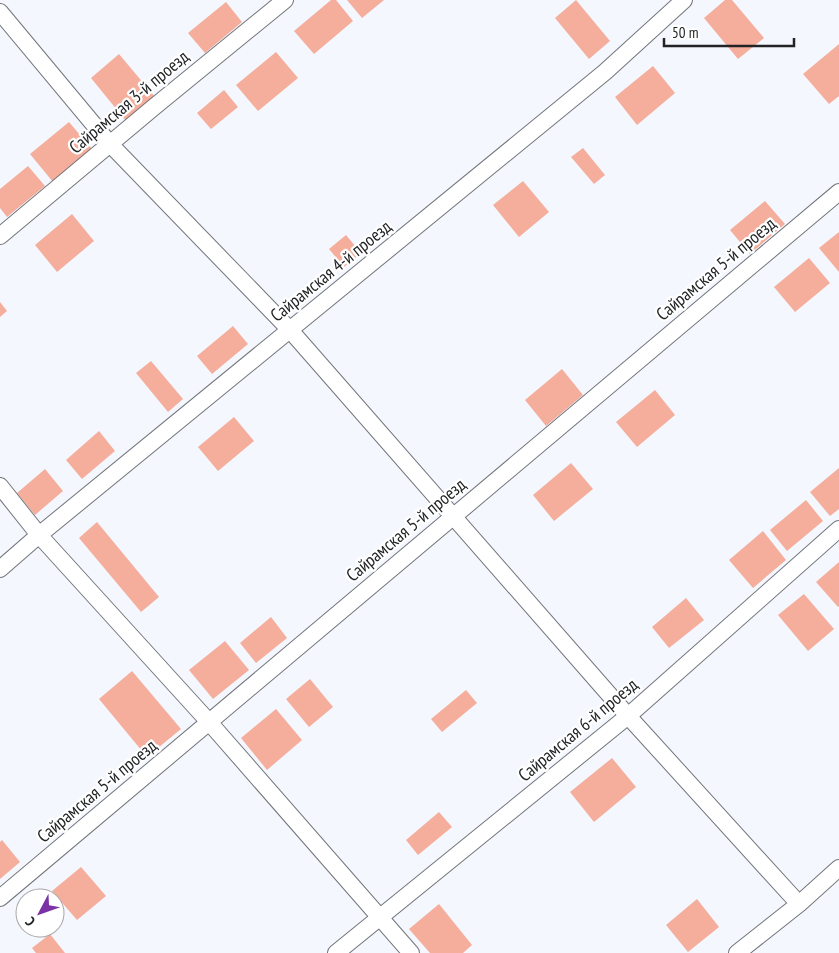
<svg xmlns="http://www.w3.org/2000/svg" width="839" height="953" font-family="'PT Sans Narrow',sans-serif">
<rect width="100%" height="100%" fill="#f4f7fe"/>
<path fill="#f5ad9c" d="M 331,0 L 336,0 L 353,21 L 314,54 L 294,31 Z
M 347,0 L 384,0 L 362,18 Z
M 576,0 L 610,41 L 589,59 L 555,18 Z
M 725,0 L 732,0 L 764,38 L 738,59 L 704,18 Z
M 226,2 L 242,22 L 205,53 L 188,33 Z
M 839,44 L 839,96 L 829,104 L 803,74 Z
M 276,52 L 298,78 L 258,111 L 236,85 Z
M 119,54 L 155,97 L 126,121 L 91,78 Z
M 653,66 L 675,93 L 637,125 L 615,97 Z
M 224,90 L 238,107 L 211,129 L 197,113 Z
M 69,122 L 92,149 L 53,182 L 30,154 Z
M 583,148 L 605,175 L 594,184 L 571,157 Z
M 28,166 L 45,186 L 7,217 L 0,208 L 0,189 Z
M 523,181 L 549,212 L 519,237 L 493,205 Z
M 765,201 L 785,224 L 750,254 L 730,230 Z
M 72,214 L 94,241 L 57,272 L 35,245 Z
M 839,232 L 839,272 L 819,248 Z
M 346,235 L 361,253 L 344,267 L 329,249 Z
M 809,258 L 830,283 L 795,312 L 774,287 Z
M 0,302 L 7,311 L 0,317 Z
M 233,326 L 248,344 L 212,374 L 197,356 Z
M 151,361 L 183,399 L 168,412 L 136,373 Z
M 562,369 L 583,395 L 546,426 L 525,400 Z
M 655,390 L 675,415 L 637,447 L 616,422 Z
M 234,417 L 254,441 L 218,471 L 198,447 Z
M 99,431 L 115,451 L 82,479 L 66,460 Z
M 571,463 L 593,489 L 554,521 L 533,495 Z
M 839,468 L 839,509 L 830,516 L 810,492 Z
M 45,469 L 63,491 L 35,515 L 17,493 Z
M 806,500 L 823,521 L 787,551 L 770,530 Z
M 97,522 L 159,597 L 141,612 L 79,538 Z
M 763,531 L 786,560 L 753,588 L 729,560 Z
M 839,562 L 839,606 L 838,607 L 816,582 Z
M 804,594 L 834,629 L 808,651 L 778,615 Z
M 686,598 L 704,620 L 669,648 L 652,627 Z
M 271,617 L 287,638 L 256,663 L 240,643 Z
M 225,641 L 249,670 L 213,699 L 189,670 Z
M 132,671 L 181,729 L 147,757 L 99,699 Z
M 310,679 L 333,707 L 309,727 L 286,699 Z
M 466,690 L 477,703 L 442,732 L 431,719 Z
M 276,709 L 302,740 L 267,770 L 241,738 Z
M 612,758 L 636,787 L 594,822 L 570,792 Z
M 439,812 L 452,827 L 418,855 L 406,840 Z
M 2,840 L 20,862 L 0,879 L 0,842 Z
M 81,867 L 106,896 L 77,920 L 52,891 Z
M 697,899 L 719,927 L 688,952 L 666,925 Z
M 439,904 L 472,945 L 463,953 L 430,953 L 409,929 Z
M 50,934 L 65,953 L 36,953 L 32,948 Z"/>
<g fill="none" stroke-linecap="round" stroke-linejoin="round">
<g stroke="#72757a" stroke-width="18">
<path id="minor" d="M 0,12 L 110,144 L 290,330 L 628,716 L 799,904
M 0,236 L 154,107 L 285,0
M 0,486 L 39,535 L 209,722 L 411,953
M 0,569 L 39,535 L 605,72 L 684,0
M 0,898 L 839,192
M 336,953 L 628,716 L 839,529
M 737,953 L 799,904 L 839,868"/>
</g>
<use href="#minor" stroke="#fff" stroke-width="16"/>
</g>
<g text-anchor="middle" stroke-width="4.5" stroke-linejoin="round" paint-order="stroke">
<g font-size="18" fill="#222325" stroke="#fff">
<text transform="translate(129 102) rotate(-40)" y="6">Сайрамская 3-й проезд</text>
<text transform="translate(716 269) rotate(-40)" y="6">Сайрамская 5-й проезд</text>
<text transform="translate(331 271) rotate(-39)" y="6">Сайрамская 4-й проезд</text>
<text transform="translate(406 530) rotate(-40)" y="6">Сайрамская 5-й проезд</text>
<text transform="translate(578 730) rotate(-40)" y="6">Сайрамская 6-й проезд</text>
<text transform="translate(97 791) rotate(-40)" y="6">Сайрамская 5-й проезд</text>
</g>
</g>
<g transform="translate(40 913) rotate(229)"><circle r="24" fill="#ffffff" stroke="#a7a7a8"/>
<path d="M0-4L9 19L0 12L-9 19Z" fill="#7b32a4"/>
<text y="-8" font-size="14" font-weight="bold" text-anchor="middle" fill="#222325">С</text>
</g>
<path d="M664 38v8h130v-8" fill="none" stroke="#222325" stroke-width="2.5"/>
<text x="672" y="38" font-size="15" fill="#222325" stroke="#ffffff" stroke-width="4" paint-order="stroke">50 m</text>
</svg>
